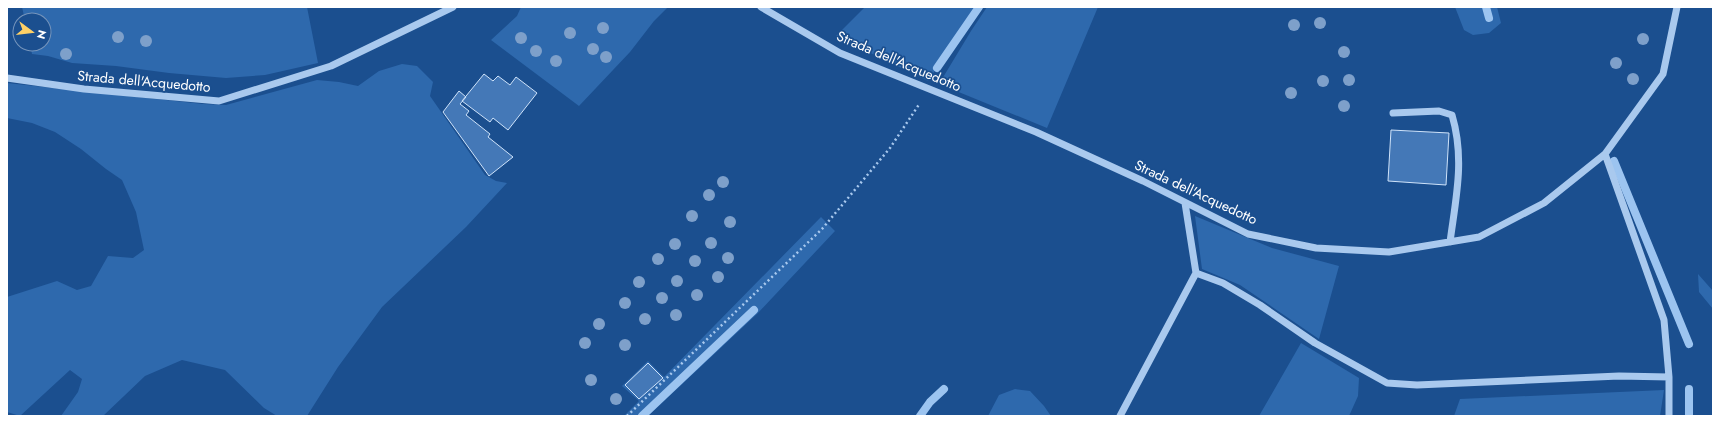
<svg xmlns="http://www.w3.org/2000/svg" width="1720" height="423" font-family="Jost,sans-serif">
<rect width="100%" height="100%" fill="#1b4f8f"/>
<path fill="#2e69ad" d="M 22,7 L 307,7 L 318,63 L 265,75 L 226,78 L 169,73 L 116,66 L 72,63 L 48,56 L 32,54 L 30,44 L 44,44 L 44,20 L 25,20 Z
M 521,7 L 668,7 L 654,21 L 630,52 L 579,106 L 491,40 L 517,16 Z
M 865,7 L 977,7 L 928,81 L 836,36 Z
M 987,7 L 1098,7 L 1047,128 L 939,84 L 971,31 Z
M 1455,7 L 1497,7 L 1501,23 L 1489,33 L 1473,35 L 1464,30 Z
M 402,64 L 417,66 L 433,82 L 430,96 L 485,175 L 496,181 L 507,183 L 466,227 L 382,307 L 338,367 L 307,416 L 277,416 L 264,408 L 225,370 L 182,360 L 145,376 L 103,416 L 61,416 L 78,392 L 82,379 L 70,370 L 20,416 L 7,412 L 7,297 L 57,281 L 77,290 L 91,286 L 108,256 L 133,258 L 144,250 L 136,212 L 122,180 L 106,169 L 81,149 L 55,132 L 32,123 L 7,118 L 7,83 L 203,104 L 226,105 L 317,80 L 339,82 L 358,86 L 379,71 Z
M 1195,216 L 1272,248 L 1339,266 L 1319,339 L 1240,285 L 1202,269 Z
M 821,217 L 835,231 L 758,313 L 648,416 L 624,416 L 639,401 L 622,386 L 648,361 L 664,377 Z
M 1698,274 L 1713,291 L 1713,309 L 1699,292 Z
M 1301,343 L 1359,378 L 1358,396 L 1349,416 L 1259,416 Z
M 1015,389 L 1030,391 L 1044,406 L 1051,416 L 988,416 L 999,395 Z
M 1664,390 L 1660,416 L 1454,416 L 1460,399 Z"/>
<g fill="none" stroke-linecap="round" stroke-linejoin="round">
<path stroke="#9cc4f0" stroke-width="8" d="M 1486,7 L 1489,18
M 937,68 L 979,7
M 1614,161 L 1689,344
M 642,416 L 754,310
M 920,416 L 930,402 L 944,389
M 1689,416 L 1689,389"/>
</g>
<path fill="#4478b7" stroke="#cfe3fa" d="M 484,74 L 493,81 L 498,76 L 510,85 L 516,77 L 537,93 L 508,130 L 493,118 L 490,122 L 462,101 Z
M 459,91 L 466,97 L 460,104 L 469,111 L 466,115 L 490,134 L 488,137 L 513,157 L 489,176 L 443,112 Z
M 1391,130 L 1449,133 L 1446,185 L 1388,181 Z
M 648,363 L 663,378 L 639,399 L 625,385 Z"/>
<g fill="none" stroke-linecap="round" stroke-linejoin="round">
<path stroke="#a9c9ee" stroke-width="2.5" stroke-dasharray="2 3" stroke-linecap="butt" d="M 627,416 L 822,229 L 890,148 L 920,103"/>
<path stroke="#a9c9ee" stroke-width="7" d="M 761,7 L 840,53 L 1036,132 L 1143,181 L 1248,234 L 1316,248 L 1389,252 L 1479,237 L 1544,203 L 1605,154 L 1663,74 L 1677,7
M 7,78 L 84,89 L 219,101 L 331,66 L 453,7
M 1393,113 L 1439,111 L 1452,115 C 1465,159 1456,197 1450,242
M 1605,154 L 1664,320 L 1669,377 L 1669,416
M 1196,273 L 1223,283 L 1260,305 L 1315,343 L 1387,383 L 1417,385 L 1619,376 L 1669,377
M 1120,416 L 1196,273 L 1185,203"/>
</g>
<g fill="#7ea0ca">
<circle cx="1320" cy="23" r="6"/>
<circle cx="1294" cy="25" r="6"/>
<circle cx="603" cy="28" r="6"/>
<circle cx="570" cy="33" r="6"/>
<circle cx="118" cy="37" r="6"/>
<circle cx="521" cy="38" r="6"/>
<circle cx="1643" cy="39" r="6"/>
<circle cx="146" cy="41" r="6"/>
<circle cx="593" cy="49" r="6"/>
<circle cx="536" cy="51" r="6"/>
<circle cx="1344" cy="52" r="6"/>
<circle cx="66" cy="54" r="6"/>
<circle cx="606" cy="57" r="6"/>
<circle cx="556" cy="61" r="6"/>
<circle cx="1616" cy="63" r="6"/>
<circle cx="1633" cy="79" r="6"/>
<circle cx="1349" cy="80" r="6"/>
<circle cx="1323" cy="81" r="6"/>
<circle cx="1291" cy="93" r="6"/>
<circle cx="1344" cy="106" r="6"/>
<circle cx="723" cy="182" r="6"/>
<circle cx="709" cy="195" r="6"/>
<circle cx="692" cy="216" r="6"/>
<circle cx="730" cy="222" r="6"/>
<circle cx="711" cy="243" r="6"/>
<circle cx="675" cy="244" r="6"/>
<circle cx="728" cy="258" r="6"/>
<circle cx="658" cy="259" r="6"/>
<circle cx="695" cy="261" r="6"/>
<circle cx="718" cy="277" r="6"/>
<circle cx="677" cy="281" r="6"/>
<circle cx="639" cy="282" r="6"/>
<circle cx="697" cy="295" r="6"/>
<circle cx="662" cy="298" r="6"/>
<circle cx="625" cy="303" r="6"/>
<circle cx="676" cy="315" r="6"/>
<circle cx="645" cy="319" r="6"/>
<circle cx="599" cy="324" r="6"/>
<circle cx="585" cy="343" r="6"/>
<circle cx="625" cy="345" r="6"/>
<circle cx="591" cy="380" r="6"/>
<circle cx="616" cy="399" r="6"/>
</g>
<g text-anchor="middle" stroke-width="3.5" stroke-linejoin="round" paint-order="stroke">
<g font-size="14" fill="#fff" stroke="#1b4f8f">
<text transform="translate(899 61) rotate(23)" y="5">Strada dell'Acquedotto</text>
<text transform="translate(144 81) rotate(5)" y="5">Strada dell'Acquedotto</text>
<text transform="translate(1196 192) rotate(25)" y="5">Strada dell'Acquedotto</text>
</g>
</g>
<rect width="1720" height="423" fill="none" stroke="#ffffff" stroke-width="16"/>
<g transform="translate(32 32) rotate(105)"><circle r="19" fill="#1b4f8f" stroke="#7695bc"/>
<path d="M0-3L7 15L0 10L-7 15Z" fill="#ffd166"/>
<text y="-6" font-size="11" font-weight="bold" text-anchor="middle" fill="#ffffff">N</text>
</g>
</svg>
